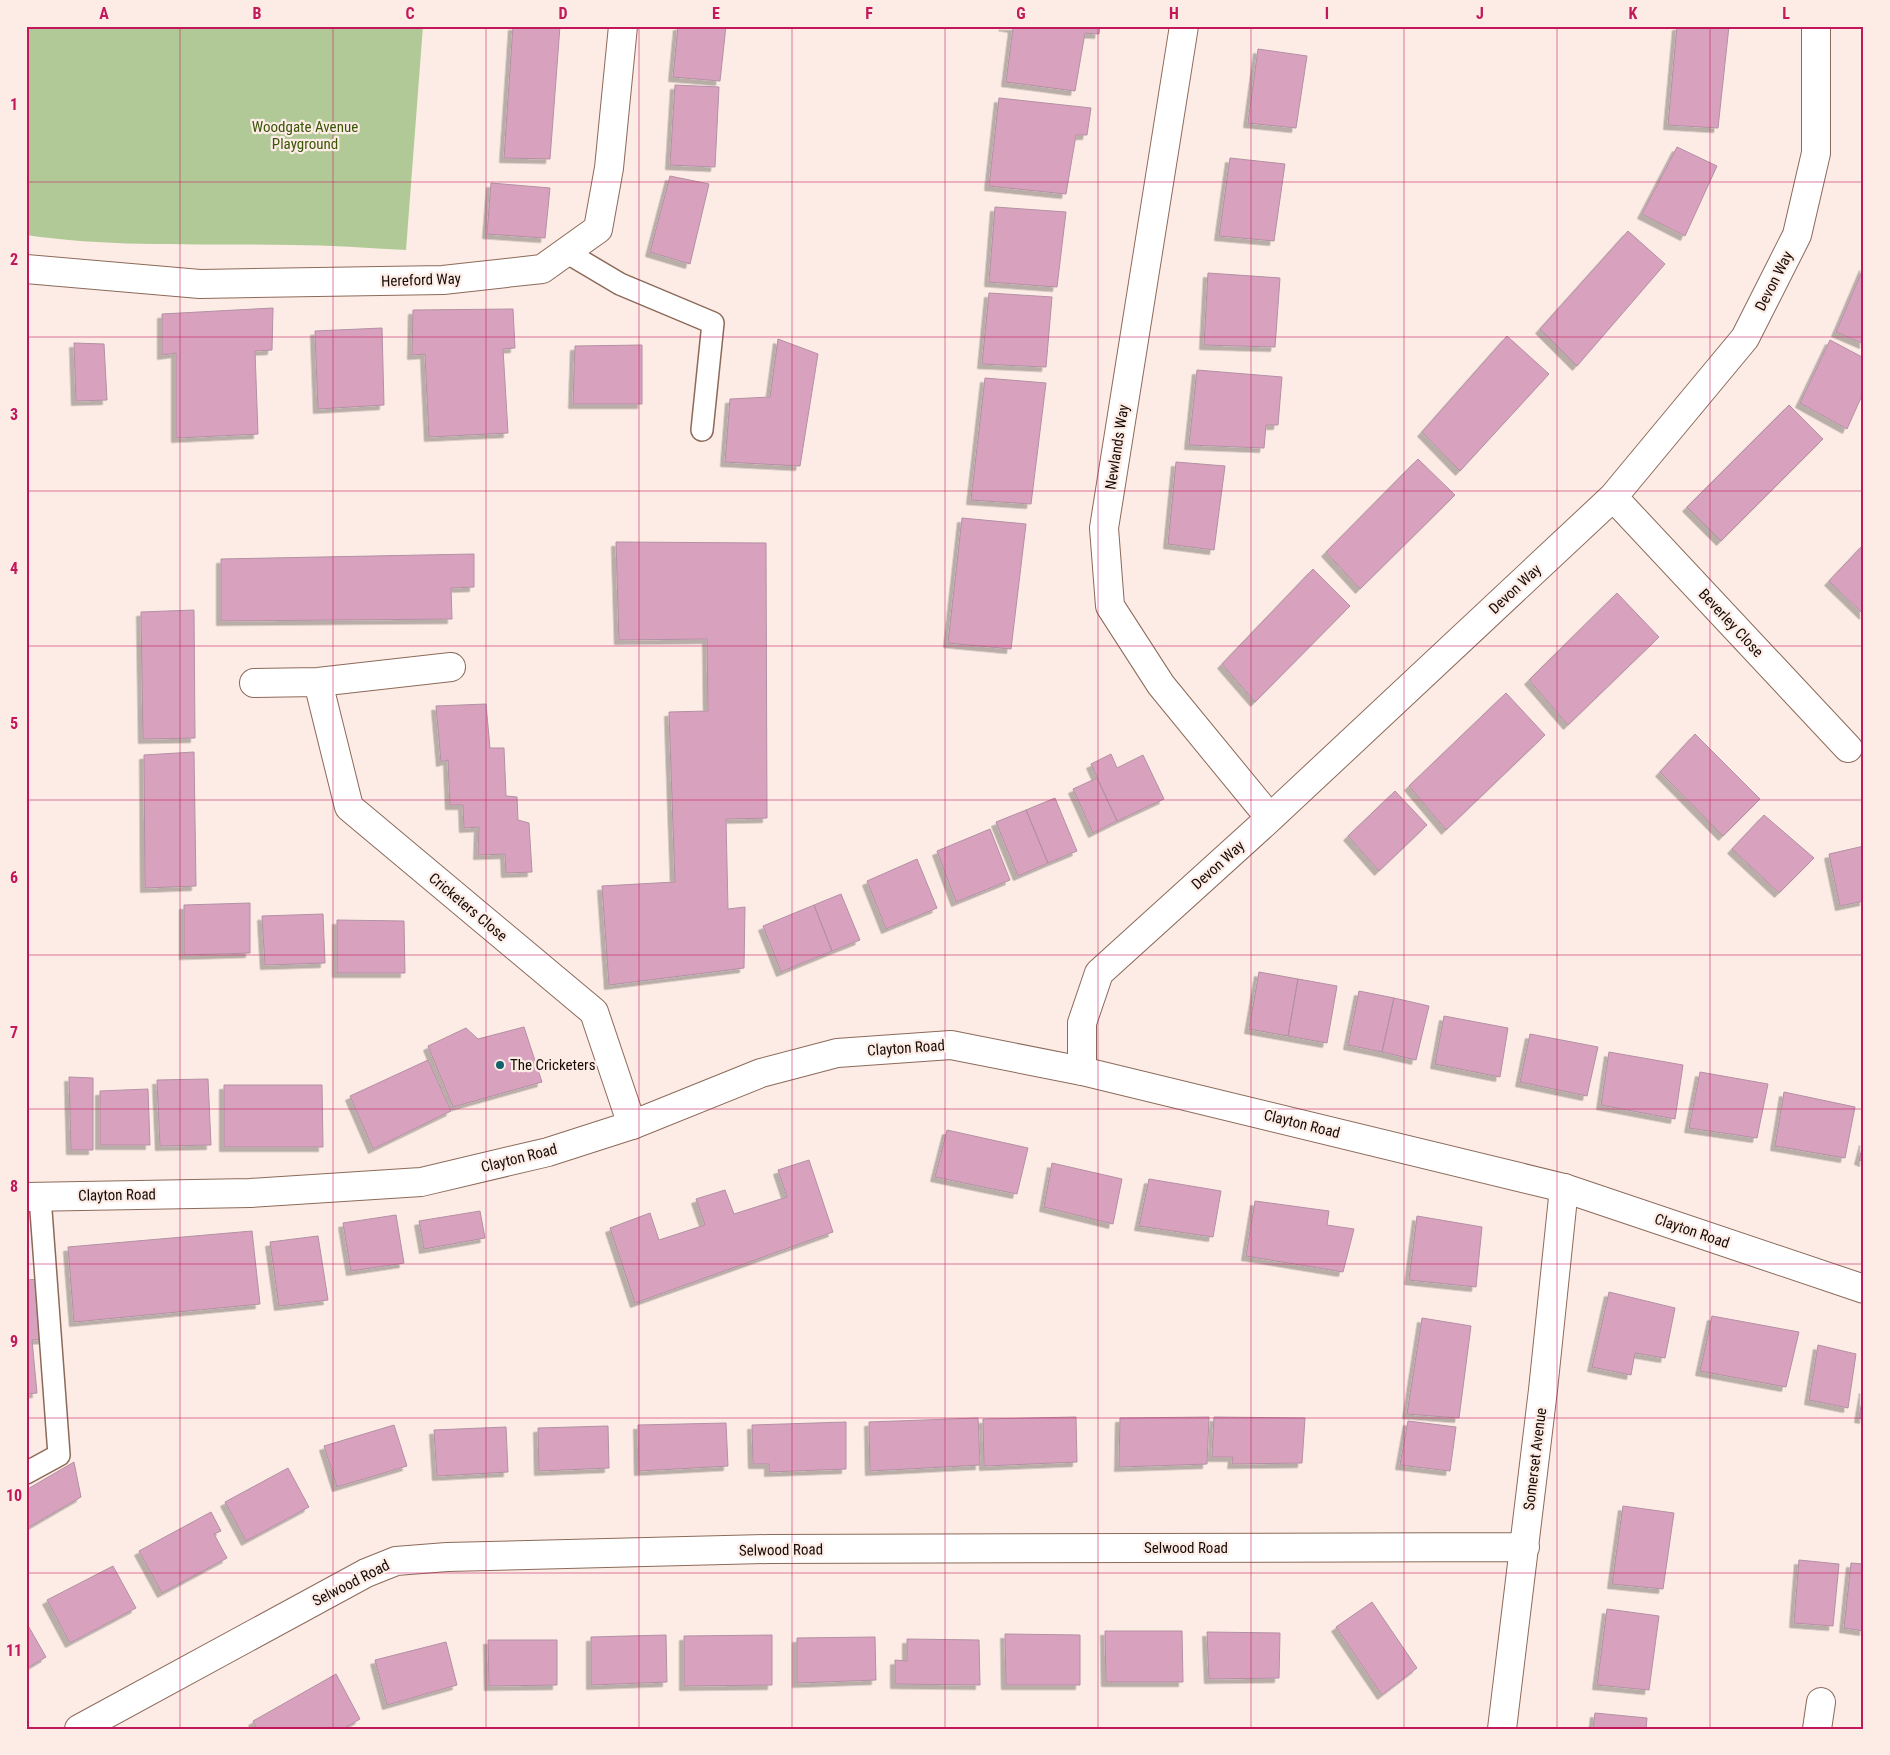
<svg xmlns="http://www.w3.org/2000/svg" width="1890" height="1755" font-family="'Roboto Condensed',sans-serif">
<defs>
<filter id="shadow"><feDropShadow dx="-4.5" dy="4.5" stdDeviation="0" flood-color="#0004"/></filter>
</defs>
<rect width="100%" height="100%" fill="#fcece5"/>
<path fill="#b1c996" d="M 26,26 L 423,26 L 406,250 C 368,248 330,245 292,245 C 203,243 114,248 26,235 Z"/>
<path fill="#d8a2bf" stroke="#b390a3" filter="url(#shadow)" d="M 513,26 L 560,26 L 550,159 L 504,158 Z
M 678,26 L 726,26 L 720,81 L 673,77 Z
M 1003,26 L 1100,26 L 1099,34 L 1085,33 L 1075,91 L 1006,82 L 1013,28 Z
M 1677,26 L 1729,26 L 1718,128 L 1668,125 Z
M 1258,49 L 1307,56 L 1296,128 L 1248,123 Z
M 675,85 L 719,87 L 715,167 L 670,165 Z
M 999,98 L 1091,108 L 1087,135 L 1076,135 L 1066,194 L 989,186 Z
M 1677,147 L 1717,166 L 1685,236 L 1642,214 Z
M 1230,158 L 1285,164 L 1274,241 L 1219,236 Z
M 670,176 L 709,184 L 690,264 L 650,252 Z
M 491,183 L 550,188 L 545,238 L 487,234 Z
M 995,207 L 1066,212 L 1057,287 L 989,282 Z
M 1628,231 L 1665,264 L 1577,366 L 1540,329 Z
M 1864,266 L 1864,344 L 1836,332 Z
M 1208,273 L 1280,278 L 1275,347 L 1204,345 Z
M 989,293 L 1052,297 L 1046,367 L 982,364 Z
M 273,308 L 272,350 L 255,351 L 258,434 L 176,438 L 176,353 L 162,355 L 162,314 Z
M 513,309 L 515,348 L 503,349 L 508,433 L 429,437 L 425,354 L 412,355 L 413,310 Z
M 382,328 L 384,405 L 318,409 L 315,331 Z
M 1507,336 L 1549,374 L 1460,471 L 1422,432 Z
M 778,339 L 818,354 L 800,466 L 725,462 L 730,399 L 770,397 Z
M 1830,340 L 1864,358 L 1864,391 L 1847,429 L 1800,403 Z
M 74,343 L 104,344 L 107,400 L 76,401 Z
M 642,345 L 642,404 L 573,404 L 575,346 Z
M 1197,370 L 1282,377 L 1278,425 L 1266,425 L 1264,448 L 1189,445 Z
M 985,378 L 1046,383 L 1031,504 L 971,500 Z
M 1789,405 L 1823,439 L 1721,541 L 1687,507 Z
M 1418,459 L 1455,495 L 1360,589 L 1326,552 Z
M 1176,462 L 1225,466 L 1214,550 L 1168,544 Z
M 962,518 L 1026,524 L 1011,649 L 948,643 Z
M 616,542 L 766,543 L 767,818 L 726,819 L 728,909 L 745,907 L 744,968 L 609,985 L 602,886 L 675,882 L 669,712 L 708,711 L 707,639 L 619,640 Z
M 1864,544 L 1864,615 L 1829,581 Z
M 474,554 L 474,587 L 451,588 L 452,619 L 221,621 L 221,559 Z
M 1313,569 L 1350,606 L 1255,702 L 1222,664 Z
M 1617,593 L 1659,637 L 1568,725 L 1529,680 Z
M 194,610 L 195,738 L 143,739 L 141,612 Z
M 1506,693 L 1545,735 L 1446,830 L 1409,786 Z
M 486,704 L 490,748 L 504,748 L 506,796 L 517,797 L 518,820 L 529,823 L 532,872 L 506,873 L 505,854 L 478,855 L 479,827 L 464,828 L 463,805 L 450,805 L 448,760 L 441,762 L 436,706 Z
M 1695,734 L 1760,799 L 1723,836 L 1660,772 Z
M 194,752 L 196,886 L 145,888 L 144,755 Z
M 1111,754 L 1117,768 L 1143,755 L 1164,799 L 1117,821 L 1091,764 Z
M 1097,778 L 1117,821 L 1093,833 L 1073,789 Z
M 1395,791 L 1427,825 L 1379,871 L 1348,836 Z
M 1055,798 L 1077,851 L 1048,863 L 1026,810 Z
M 1026,810 L 1048,863 L 1018,876 L 996,822 Z
M 1764,815 L 1814,858 L 1779,893 L 1732,849 Z
M 990,829 L 1010,880 L 956,902 L 937,851 Z
M 1864,846 L 1864,901 L 1840,906 L 1829,854 Z
M 917,859 L 937,908 L 886,929 L 867,881 Z
M 841,894 L 860,940 L 832,951 L 814,905 Z
M 250,903 L 250,953 L 184,955 L 184,905 Z
M 814,905 L 832,951 L 781,972 L 763,926 Z
M 323,914 L 325,963 L 265,965 L 262,916 Z
M 337,920 L 404,921 L 405,973 L 337,973 Z
M 1259,972 L 1298,979 L 1288,1036 L 1249,1029 Z
M 1298,979 L 1337,986 L 1327,1043 L 1288,1036 Z
M 1359,991 L 1394,998 L 1382,1052 L 1348,1045 Z
M 1394,998 L 1429,1006 L 1416,1060 L 1382,1052 Z
M 1444,1016 L 1508,1028 L 1500,1077 L 1435,1064 Z
M 524,1027 L 542,1082 L 453,1107 L 428,1046 L 466,1028 L 478,1039 Z
M 1530,1034 L 1598,1047 L 1587,1096 L 1520,1082 Z
M 1609,1052 L 1683,1065 L 1675,1119 L 1601,1105 Z
M 428,1060 L 451,1111 L 373,1149 L 350,1096 Z
M 1700,1072 L 1768,1084 L 1757,1138 L 1689,1128 Z
M 69,1077 L 93,1078 L 93,1150 L 71,1150 Z
M 208,1079 L 211,1145 L 160,1146 L 157,1080 Z
M 224,1085 L 322,1085 L 323,1147 L 224,1147 Z
M 148,1089 L 150,1145 L 100,1145 L 100,1091 Z
M 1784,1092 L 1855,1107 L 1845,1158 L 1775,1146 Z
M 947,1130 L 1028,1148 L 1017,1194 L 935,1177 Z
M 1864,1141 L 1864,1162 L 1859,1160 Z
M 809,1160 L 833,1232 L 635,1303 L 610,1228 L 650,1213 L 659,1240 L 705,1225 L 696,1199 L 725,1190 L 734,1214 L 787,1197 L 778,1170 Z
M 1052,1163 L 1122,1179 L 1113,1224 L 1044,1207 Z
M 1149,1179 L 1221,1191 L 1213,1237 L 1139,1226 Z
M 1255,1201 L 1329,1211 L 1327,1225 L 1354,1229 L 1343,1272 L 1246,1256 Z
M 480,1211 L 485,1238 L 424,1249 L 419,1221 Z
M 396,1215 L 404,1263 L 351,1271 L 343,1223 Z
M 1417,1216 L 1482,1227 L 1476,1287 L 1409,1280 Z
M 252,1231 L 260,1304 L 74,1322 L 68,1247 Z
M 318,1236 L 328,1300 L 279,1306 L 270,1242 Z
M 40,1279 L 46,1339 L 32,1340 L 37,1393 L 26,1394 L 26,1280 Z
M 1609,1292 L 1675,1308 L 1665,1358 L 1635,1353 L 1631,1375 L 1592,1367 Z
M 1712,1316 L 1799,1332 L 1786,1387 L 1700,1371 Z
M 1422,1318 L 1471,1326 L 1459,1418 L 1407,1414 Z
M 1818,1345 L 1856,1354 L 1848,1408 L 1809,1400 Z
M 1864,1389 L 1864,1419 L 1859,1418 Z
M 1076,1417 L 1077,1462 L 984,1466 L 983,1419 Z
M 1209,1417 L 1207,1464 L 1119,1467 L 1120,1418 Z
M 1214,1417 L 1305,1418 L 1302,1463 L 1232,1464 L 1233,1457 L 1212,1457 Z
M 978,1418 L 980,1465 L 870,1471 L 869,1422 Z
M 1408,1421 L 1456,1427 L 1450,1471 L 1400,1465 Z
M 846,1422 L 846,1469 L 769,1472 L 769,1464 L 753,1464 L 752,1425 Z
M 726,1423 L 728,1466 L 639,1471 L 638,1425 Z
M 394,1425 L 407,1466 L 337,1487 L 324,1446 Z
M 608,1426 L 609,1468 L 539,1471 L 538,1428 Z
M 506,1427 L 508,1472 L 437,1476 L 434,1430 Z
M 74,1462 L 81,1497 L 26,1529 L 26,1490 Z
M 288,1468 L 309,1507 L 246,1541 L 225,1502 Z
M 1623,1506 L 1674,1513 L 1663,1589 L 1612,1584 Z
M 211,1512 L 221,1531 L 214,1534 L 227,1558 L 162,1593 L 139,1551 Z
M 1799,1560 L 1839,1564 L 1833,1626 L 1794,1623 Z
M 1851,1563 L 1864,1564 L 1864,1631 L 1844,1628 Z
M 113,1566 L 136,1608 L 70,1643 L 47,1600 Z
M 1372,1602 L 1417,1668 L 1382,1695 L 1336,1627 Z
M 1607,1609 L 1659,1616 L 1649,1690 L 1597,1685 Z
M 26,1622 L 46,1657 L 26,1669 Z
M 1105,1631 L 1182,1631 L 1183,1682 L 1106,1682 Z
M 1207,1632 L 1280,1633 L 1279,1678 L 1209,1679 Z
M 1005,1634 L 1080,1635 L 1080,1685 L 1006,1685 Z
M 666,1635 L 667,1682 L 591,1685 L 591,1637 Z
M 772,1635 L 772,1685 L 684,1686 L 684,1636 Z
M 875,1637 L 876,1680 L 797,1683 L 797,1638 Z
M 907,1639 L 979,1640 L 980,1685 L 895,1684 L 895,1660 L 907,1661 Z
M 488,1640 L 557,1640 L 557,1685 L 489,1686 Z
M 446,1642 L 457,1685 L 387,1705 L 375,1660 Z
M 336,1674 L 360,1719 L 343,1729 L 257,1729 L 253,1721 Z
M 1595,1713 L 1647,1718 L 1646,1729 L 1593,1729 Z"/>
<g fill="none" stroke-linecap="round" stroke-linejoin="round">
<g stroke="#8c6a5a" stroke-width="24">
<path id="service" d="M 566,252 L 620,284 L 713,323 L 702,430
M 26,1473 L 59,1455 L 40,1197"/>
</g>
<g stroke="#8c6a5a" stroke-width="30">
<path id="minor" d="M 1184,26 L 1104,528 L 1110,606 L 1161,685 L 1270,818
M 26,269 L 200,284 L 443,280 L 542,269 L 598,229 L 609,168 L 623,26
M 1613,497 L 1848,748
M 318,682 L 349,807 L 594,1012 L 632,1125
M 254,683 L 318,682 L 451,667
M 1082,1071 L 1082,1023 L 1099,973 L 1270,818 L 1613,497 L 1745,338 L 1797,235 L 1816,153 L 1816,26
M 79,1729 L 366,1573 L 396,1561 L 447,1557 L 768,1549 L 1525,1547
M 1502,1729 L 1543,1390 L 1564,1188
M 1817,1729 L 1821,1702"/>
</g>
<g stroke="#8c6a5a" stroke-width="30">
<path id="tertiary" d="M 26,1197 L 250,1193 L 421,1182 L 548,1152 L 632,1125 L 761,1073 L 837,1053 L 951,1045 L 1082,1071 L 1564,1188 L 1864,1289"/>
</g>
<use href="#service" stroke="#fff" stroke-width="21"/>
<use href="#minor" stroke="#fff" stroke-width="28"/>
<use href="#tertiary" stroke="#fff" stroke-width="28"/>
</g>
<path fill="none" stroke="#c2185b" stroke-width="1" stroke-opacity="0.55" d="M 180,26 L 180,1729M 333,26 L 333,1729M 486,26 L 486,1729M 639,26 L 639,1729M 792,26 L 792,1729M 945,26 L 945,1729M 1098,26 L 1098,1729M 1251,26 L 1251,1729M 1404,26 L 1404,1729M 1557,26 L 1557,1729M 1710,26 L 1710,1729M 26,182 L 1864,182M 26,337 L 1864,337M 26,491 L 1864,491M 26,646 L 1864,646M 26,800 L 1864,800M 26,955 L 1864,955M 26,1109 L 1864,1109M 26,1264 L 1864,1264M 26,1418 L 1864,1418M 26,1573 L 1864,1573"/>
<circle fill="#14636b" stroke="#fcece5" stroke-width="2" cx="500" cy="1065" r="5"/>
<g text-anchor="middle" stroke-width="4.5" stroke-linejoin="round" paint-order="stroke">
<g font-size="15" fill="#3a5607" stroke="#fcece5">
<text x="305" y="132">Woodgate Avenue<tspan x="305" dy="17">Playground</tspan></text>
</g>
<g font-size="15" fill="#170b06" stroke="#fcece5">
<text transform="translate(421 280) rotate(-2)" y="5">Hereford Way</text>
<text transform="translate(1774 281) rotate(-63)" y="5">Devon Way</text>
<text transform="translate(1117 447) rotate(-81)" y="5">Newlands Way</text>
<text transform="translate(1515 589) rotate(-43)" y="5">Devon Way</text>
<text transform="translate(1731 623) rotate(47)" y="5">Beverley Close</text>
<text transform="translate(1218 865) rotate(-42)" y="5">Devon Way</text>
<text transform="translate(468 907) rotate(40)" y="5">Cricketers Close</text>
<text transform="translate(906 1048) rotate(-4)" y="5">Clayton Road</text>
<text transform="translate(1302 1124) rotate(14)" y="5">Clayton Road</text>
<text transform="translate(519 1158) rotate(-14)" y="5">Clayton Road</text>
<text transform="translate(117 1195) rotate(-1)" y="5">Clayton Road</text>
<text transform="translate(1692 1231) rotate(19)" y="5">Clayton Road</text>
<text transform="translate(1535 1459) rotate(-83)" y="5">Somerset Avenue</text>
<text x="1186" y="1553">Selwood Road</text>
<text transform="translate(781 1550) rotate(-1)" y="5">Selwood Road</text>
<text transform="translate(351 1583) rotate(-27)" y="5">Selwood Road</text>
</g>
<g font-size="15" fill="#170b06" stroke="#fcece5" text-anchor="start">
<text x="510" y="1070">The Cricketers</text>
</g>
</g>
<rect width="1890" height="1755" fill="none" stroke="#fcece5" stroke-width="55"/>
<rect x="28" y="28" width="1834" height="1700" fill="none" stroke="#c2185b" stroke-width="2"/>
<g font-size="16" text-anchor="middle" font-weight="bold" fill="#c2185b">
<text x="104" y="19">A</text>
<text x="257" y="19">B</text>
<text x="410" y="19">C</text>
<text x="563" y="19">D</text>
<text x="716" y="19">E</text>
<text x="869" y="19">F</text>
<text x="1021" y="19">G</text>
<text x="1174" y="19">H</text>
<text x="1327" y="19">I</text>
<text x="1480" y="19">J</text>
<text x="1633" y="19">K</text>
<text x="1786" y="19">L</text>
<text x="14" y="110">1</text>
<text x="14" y="265">2</text>
<text x="14" y="420">3</text>
<text x="14" y="574">4</text>
<text x="14" y="729">5</text>
<text x="14" y="883">6</text>
<text x="14" y="1038">7</text>
<text x="14" y="1192">8</text>
<text x="14" y="1347">9</text>
<text x="14" y="1501">10</text>
<text x="14" y="1656">11</text>
</g>
</svg>
